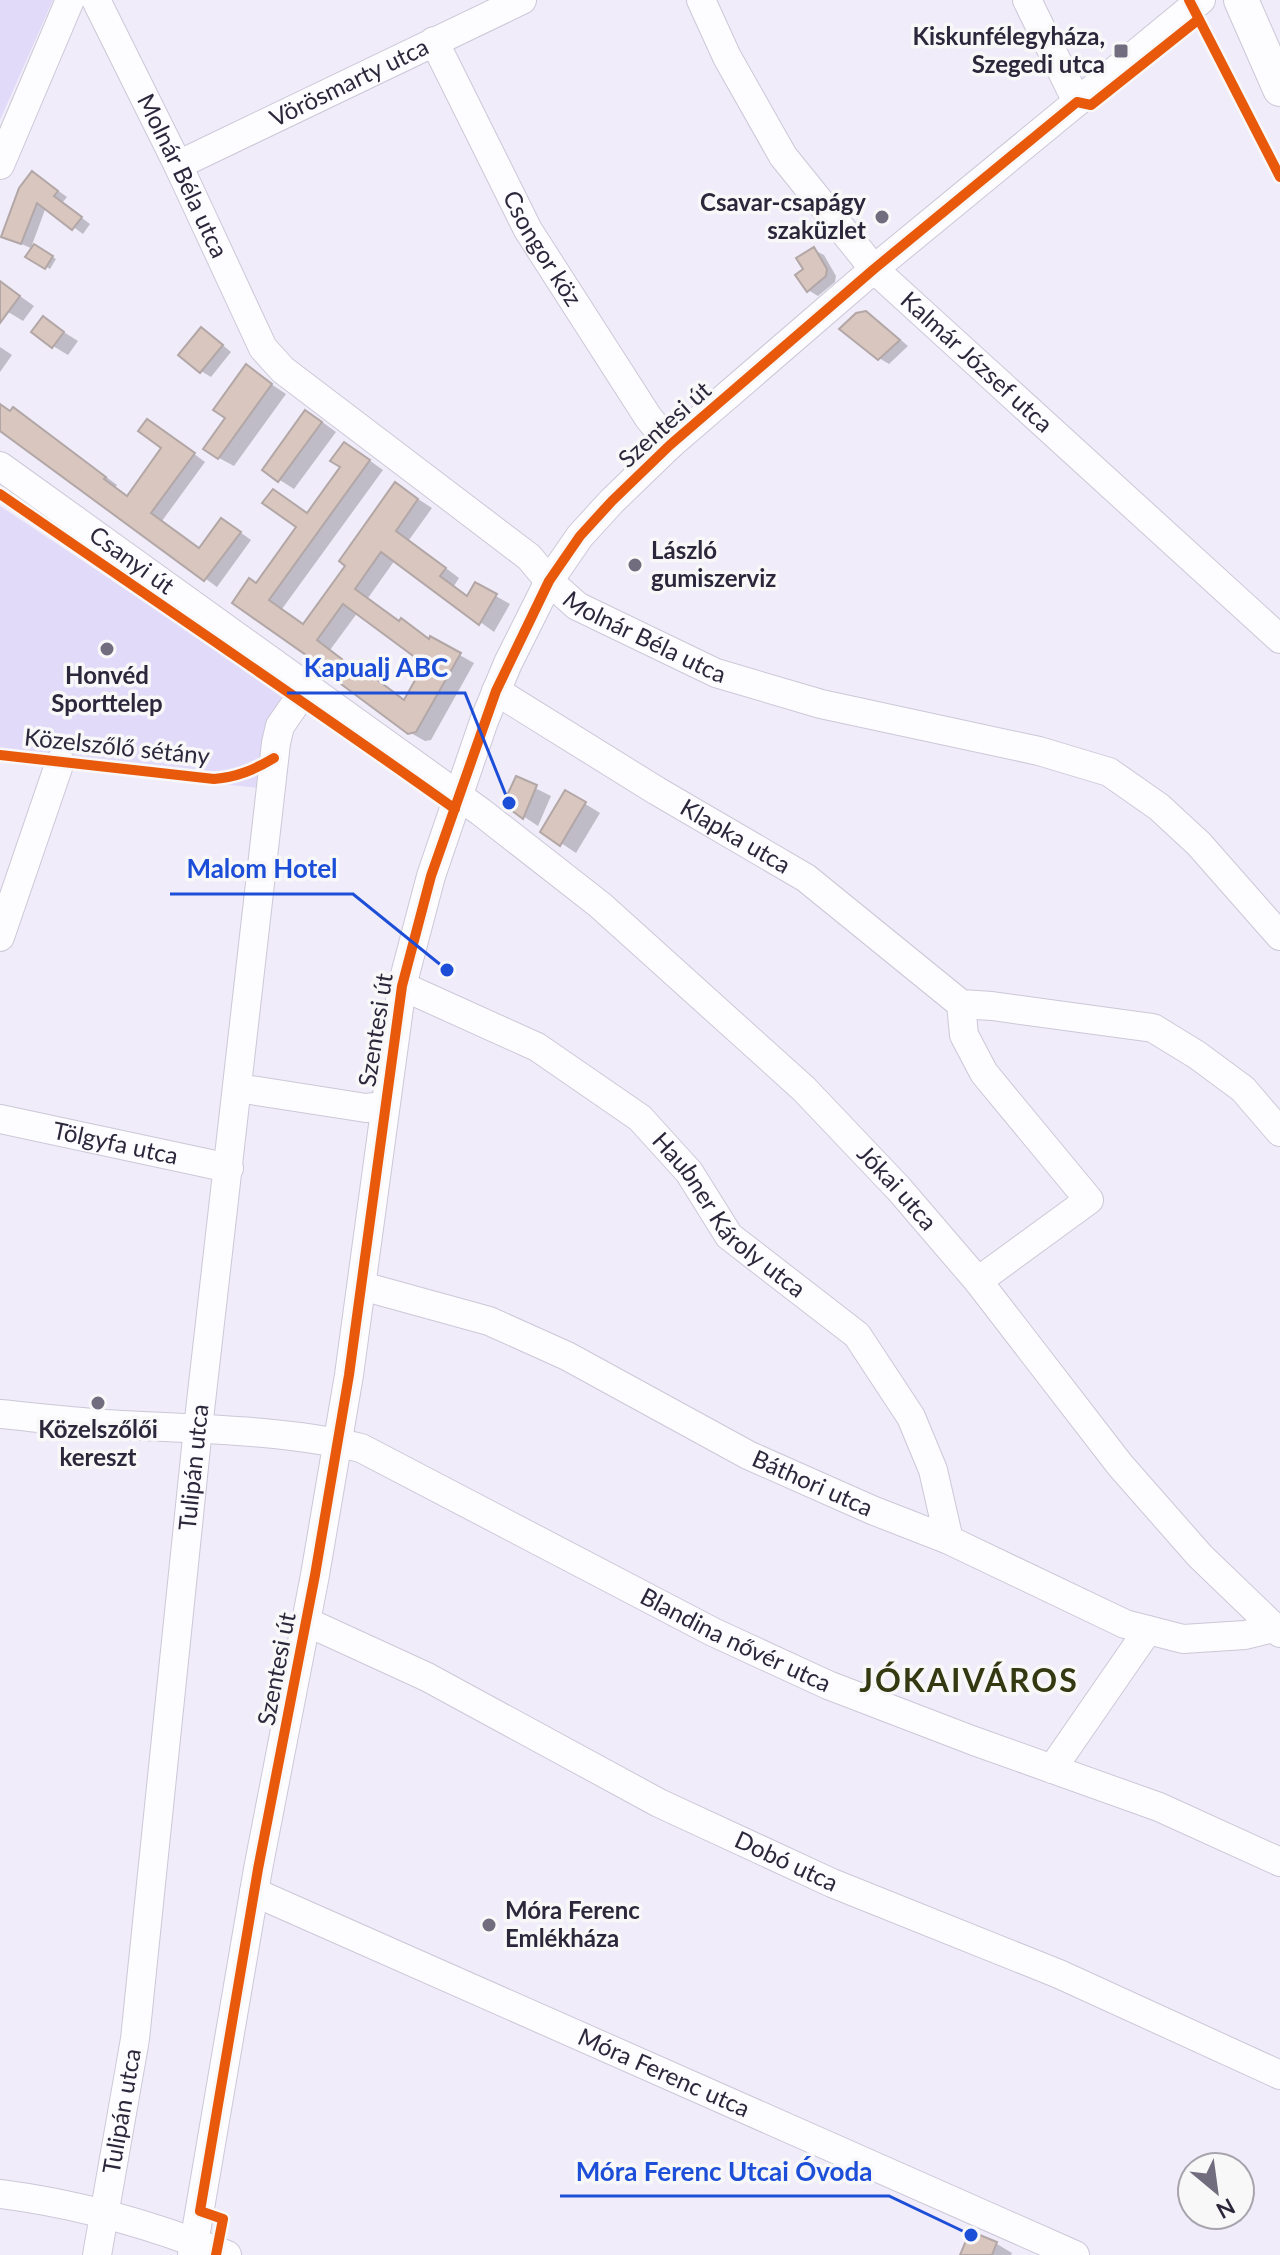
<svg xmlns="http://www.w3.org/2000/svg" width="1280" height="2255" font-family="Lato,sans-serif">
<rect width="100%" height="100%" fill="#f0ecf9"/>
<path fill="#e2daf9" d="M 0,0 L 53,0 L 0,120 Z
M 0,506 L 301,706 L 275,790 L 0,759 Z"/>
<path fill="#0003" fill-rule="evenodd" d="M 42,179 L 67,197 L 62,203 L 90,224 L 83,234 L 46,207 L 32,245 L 56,259 L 50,269 L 28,256 L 33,249 L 3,236 Z
M 814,250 L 824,255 L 836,276 L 835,282 L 818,296 L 808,290 L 806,269 Z
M 0,282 L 34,306 L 23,321 L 0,307 Z
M 43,319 L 78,341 L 68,355 L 53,346 Z
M 876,319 L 908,346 L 889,364 L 879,358 Z
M 211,335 L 231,352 L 211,377 L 201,371 Z
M 0,347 L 12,355 L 0,372 Z
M 246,367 L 286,394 L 234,466 L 219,458 L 228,418 Z
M 0,406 L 26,417 L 117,485 L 115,488 L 128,497 L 164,447 L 159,428 L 205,462 L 162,521 L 200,549 L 233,527 L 251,540 L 217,587 L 19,443 L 0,432 Z
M 321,421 L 336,432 L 294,489 L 264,470 Z
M 359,453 L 383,470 L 282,609 L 304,625 L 348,565 L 395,484 L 432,508 L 409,540 L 459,578 L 454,586 L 469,597 L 476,585 L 510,604 L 494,632 L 395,560 L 368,598 L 400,622 L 474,663 L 431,740 L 425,741 L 409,732 L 323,665 L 235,602 L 257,585 L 308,514 ZM 358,612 L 427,663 L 406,701 L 382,683 L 366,677 L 330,650 Z
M 517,779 L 551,796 L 538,826 L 508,806 Z
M 566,792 L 600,813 L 576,853 L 543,831 Z
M 971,2234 L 997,2244 L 1012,2253 L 1011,2255 L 963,2255 Z"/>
<path fill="#d8c6bf" stroke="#b2a7a6" stroke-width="2" fill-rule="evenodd" d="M 32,171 L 58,191 L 54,196 L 82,217 L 72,230 L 37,203 L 21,244 L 1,237 L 19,188 Z
M 34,244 L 53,256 L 45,269 L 25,257 Z
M 814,247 L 827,269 L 826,276 L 807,292 L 795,275 L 803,269 L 796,258 Z
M 0,281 L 20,296 L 0,323 Z
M 866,311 L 900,340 L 878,360 L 839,329 L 856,313 Z
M 43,316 L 64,332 L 52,348 L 31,332 Z
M 201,327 L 223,345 L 200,373 L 178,355 Z
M 246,364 L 272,384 L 218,459 L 203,449 L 225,418 L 213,410 Z
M 0,404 L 10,411 L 13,407 L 106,477 L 104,479 L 127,496 L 161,448 L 138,431 L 147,419 L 195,453 L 151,513 L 199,548 L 221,518 L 241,532 L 204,581 L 0,431 Z
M 305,410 L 322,422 L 278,482 L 262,470 Z
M 344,442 L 370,460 L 269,600 L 303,624 L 345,566 L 339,561 L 395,482 L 418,499 L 396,531 L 446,568 L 440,576 L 467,596 L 475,582 L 497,594 L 479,625 L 381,552 L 355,589 L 399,621 L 401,618 L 429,639 L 430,636 L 461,653 L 416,732 L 408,734 L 318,667 L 320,665 L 232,603 L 249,578 L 256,583 L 296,527 L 262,503 L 273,489 L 307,513 L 340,467 L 330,461 ZM 343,604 L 424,664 L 404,700 L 367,672 L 364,676 L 317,640 Z
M 516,776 L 537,785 L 523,819 L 507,807 L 504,802 Z
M 565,790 L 586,802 L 560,846 L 540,832 Z
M 970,2231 L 997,2242 L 992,2255 L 960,2255 Z"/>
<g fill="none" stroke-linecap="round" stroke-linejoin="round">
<g stroke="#ccc8d8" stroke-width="30">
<g id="minor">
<path id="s1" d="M 96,0 L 178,165 L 263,348 L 283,370 L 529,557 L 549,581 L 577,606 L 716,673 L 821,704 L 1039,751 L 1109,772 L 1159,807 L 1199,844 L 1280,936"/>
<path id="s2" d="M 701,0 L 727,57 L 783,156 L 874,269 L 1280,639"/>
<path d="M 1027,0 L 1077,102"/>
<path id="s3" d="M 434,41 L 528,230 L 648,417 L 670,445"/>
<path d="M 0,165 L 70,0"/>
<path id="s4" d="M 178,165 L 522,0"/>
<path id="s5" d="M 0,466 L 481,812 L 600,905 L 804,1089 L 899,1189 L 978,1281 L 1120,1465 L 1200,1556 L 1280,1633"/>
<path id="s6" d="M 496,691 L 657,791 L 806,878 L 961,1004 L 992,1006 L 1153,1028 L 1197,1055 L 1243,1089 L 1280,1132"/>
<path d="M 0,937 L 60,762"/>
<path id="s7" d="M 402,986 L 537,1047 L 640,1118 L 689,1172 L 729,1236 L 857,1335 L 911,1417 L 933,1470 L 949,1540"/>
<path d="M 961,1004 L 964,1035 L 984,1073 L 1089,1200 L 978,1281"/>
<path d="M 238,1088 L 366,1108 L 384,1106"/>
<path id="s8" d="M 0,1119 L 229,1168"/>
<path id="s9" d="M 362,1286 L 489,1321 L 567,1356 L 748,1455 L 872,1510 L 949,1540 L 1125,1624 L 1183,1639 L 1245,1635 L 1273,1628"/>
<path id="s10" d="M 0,1414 C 41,1418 82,1423 122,1425 C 201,1429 284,1430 361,1448 L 713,1632 L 828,1685 L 974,1741 L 1159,1807 L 1280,1862"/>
<path id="s11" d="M 307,1622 L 427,1677 L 659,1803 L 832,1883 L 1059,1974 L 1280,2075"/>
<path d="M 1052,1769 L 1148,1630"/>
<path id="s12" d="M 254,1892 L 1075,2255"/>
<path d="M 0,2194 C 79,2204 153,2225 227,2255"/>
<path id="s13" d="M 97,2255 L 135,2039 L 198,1428 L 276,743 L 280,726 L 307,687"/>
<path d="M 192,2255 L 258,1869 L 315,1575 L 349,1375 L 402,986 L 431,876 L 484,721 L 508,663 L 549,581 L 580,536 L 612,501 L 670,445 L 874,269 L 1201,0"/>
</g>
</g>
<g stroke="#ccc8d8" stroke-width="36">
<path id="major" d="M 1241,0 L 1280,89"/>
</g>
<use href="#minor" stroke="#fdfcfe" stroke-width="28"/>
<use href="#major" stroke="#fdfcfe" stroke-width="34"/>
<g stroke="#f8f8f8" stroke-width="15">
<path id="cycleway" d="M 1189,0 L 1280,177
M 0,494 C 152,599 305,702 455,809
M 0,755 L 214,779 C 237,777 254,770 274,758
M 216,2255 L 223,2219 L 200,2211 L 258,1869 L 315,1575 L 349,1375 L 402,986 L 431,876 L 496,691 L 549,581 L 580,536 L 612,501 L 670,445 L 874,269 L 1077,102 L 1091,105 L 1199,19"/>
</g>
<use href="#cycleway" stroke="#e8590c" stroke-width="10"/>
</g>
<g fill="#716c7e" stroke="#f8f8f8" stroke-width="3">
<rect x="1113" y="43" width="16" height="16" rx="4"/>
<circle cx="882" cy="217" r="8"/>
<circle cx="635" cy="565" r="8"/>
<circle cx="107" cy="649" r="8"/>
<circle cx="98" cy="1403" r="8"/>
<circle cx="489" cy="1925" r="8"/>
</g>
<g text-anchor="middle" stroke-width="7" stroke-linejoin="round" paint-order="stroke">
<g font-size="24" font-weight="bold" fill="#2d273c" stroke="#f8f8f8" text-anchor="end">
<text x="1105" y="45">Kiskunfélegyháza,<tspan x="1105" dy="28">Szegedi utca</tspan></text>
<text x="866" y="211">Csavar-csapágy<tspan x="866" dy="28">szaküzlet</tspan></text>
<text x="651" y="559" text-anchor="start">László<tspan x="651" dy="28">gumiszerviz</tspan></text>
<text x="107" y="684" text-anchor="middle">Honvéd<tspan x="107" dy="28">Sporttelep</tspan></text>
<text x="98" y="1438" text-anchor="middle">Közelszőlői<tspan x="98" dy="28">kereszt</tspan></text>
<text x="505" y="1919" text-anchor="start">Móra Ferenc<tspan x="505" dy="28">Emlékháza</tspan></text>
</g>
<g font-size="24" fill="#2d273c" stroke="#f8f8f8">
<text dy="8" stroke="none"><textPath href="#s4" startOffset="190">Vörösmarty utca</textPath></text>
<text dy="8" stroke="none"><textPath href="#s1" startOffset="196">Molnár Béla utca</textPath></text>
<text dy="8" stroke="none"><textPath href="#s3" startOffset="234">Csongor köz</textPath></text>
<text dy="8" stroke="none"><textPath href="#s2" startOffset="460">Kalmár József utca</textPath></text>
<text transform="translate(665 425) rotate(-42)" y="8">Szentesi út</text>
<text dy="8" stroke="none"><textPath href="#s5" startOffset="162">Csanyi út</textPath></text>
<text dy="8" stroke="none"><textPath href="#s1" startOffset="868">Molnár Béla utca</textPath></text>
<text transform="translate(117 747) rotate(6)" y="8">Közelszőlő sétány</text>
<text dy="8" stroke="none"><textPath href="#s6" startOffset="280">Klapka utca</textPath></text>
<text transform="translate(376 1030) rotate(-81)" y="8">Szentesi út</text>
<text dy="8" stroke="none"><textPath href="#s8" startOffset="118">Tölgyfa utca</textPath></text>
<text dy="8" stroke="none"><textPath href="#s5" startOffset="1154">Jókai utca</textPath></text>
<text dy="8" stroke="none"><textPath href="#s7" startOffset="406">Haubner Károly utca</textPath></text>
<text dy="8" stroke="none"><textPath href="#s13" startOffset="794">Tulipán utca</textPath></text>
<text dy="8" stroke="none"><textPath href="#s9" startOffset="494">Báthori utca</textPath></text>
<text dy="8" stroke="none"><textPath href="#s10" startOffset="784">Blandina nővér utca</textPath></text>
<text transform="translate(277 1669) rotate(-79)" y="8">Szentesi út</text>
<text dy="8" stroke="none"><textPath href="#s11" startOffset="536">Dobó utca</textPath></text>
<text dy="8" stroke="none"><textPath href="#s12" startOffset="448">Móra Ferenc utca</textPath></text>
<text dy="8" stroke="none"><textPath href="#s13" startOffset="146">Tulipán utca</textPath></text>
</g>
<g font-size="32" font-weight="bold" letter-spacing="2" fill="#343912" stroke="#f8f8f8">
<text x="969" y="1692">JÓKAIVÁROS</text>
</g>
</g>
<path fill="none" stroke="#1d4ed8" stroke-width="3" d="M509 803L465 693H287M447 970L353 894H170M971 2235L889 2196H560"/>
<g fill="#1d4ed8" stroke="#f8f8f8" stroke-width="3">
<circle cx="509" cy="803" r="8"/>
<circle cx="447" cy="970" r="8"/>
<circle cx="971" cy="2235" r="8"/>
</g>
<g font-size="26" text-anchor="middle" font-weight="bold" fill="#1d4ed8" stroke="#f8f8f8" stroke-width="7" stroke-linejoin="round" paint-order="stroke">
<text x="376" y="677">Kapualj ABC</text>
<text x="262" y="878">Malom Hotel</text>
<text x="724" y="2181">Móra Ferenc Utcai Óvoda</text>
</g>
<g transform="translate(1216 2191) rotate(151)"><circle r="38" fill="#f8f8f8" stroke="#a7a4ad" stroke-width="2"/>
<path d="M0-6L14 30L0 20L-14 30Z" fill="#716c7e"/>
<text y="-12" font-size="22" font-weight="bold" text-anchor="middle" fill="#2d273c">N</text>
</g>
</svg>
